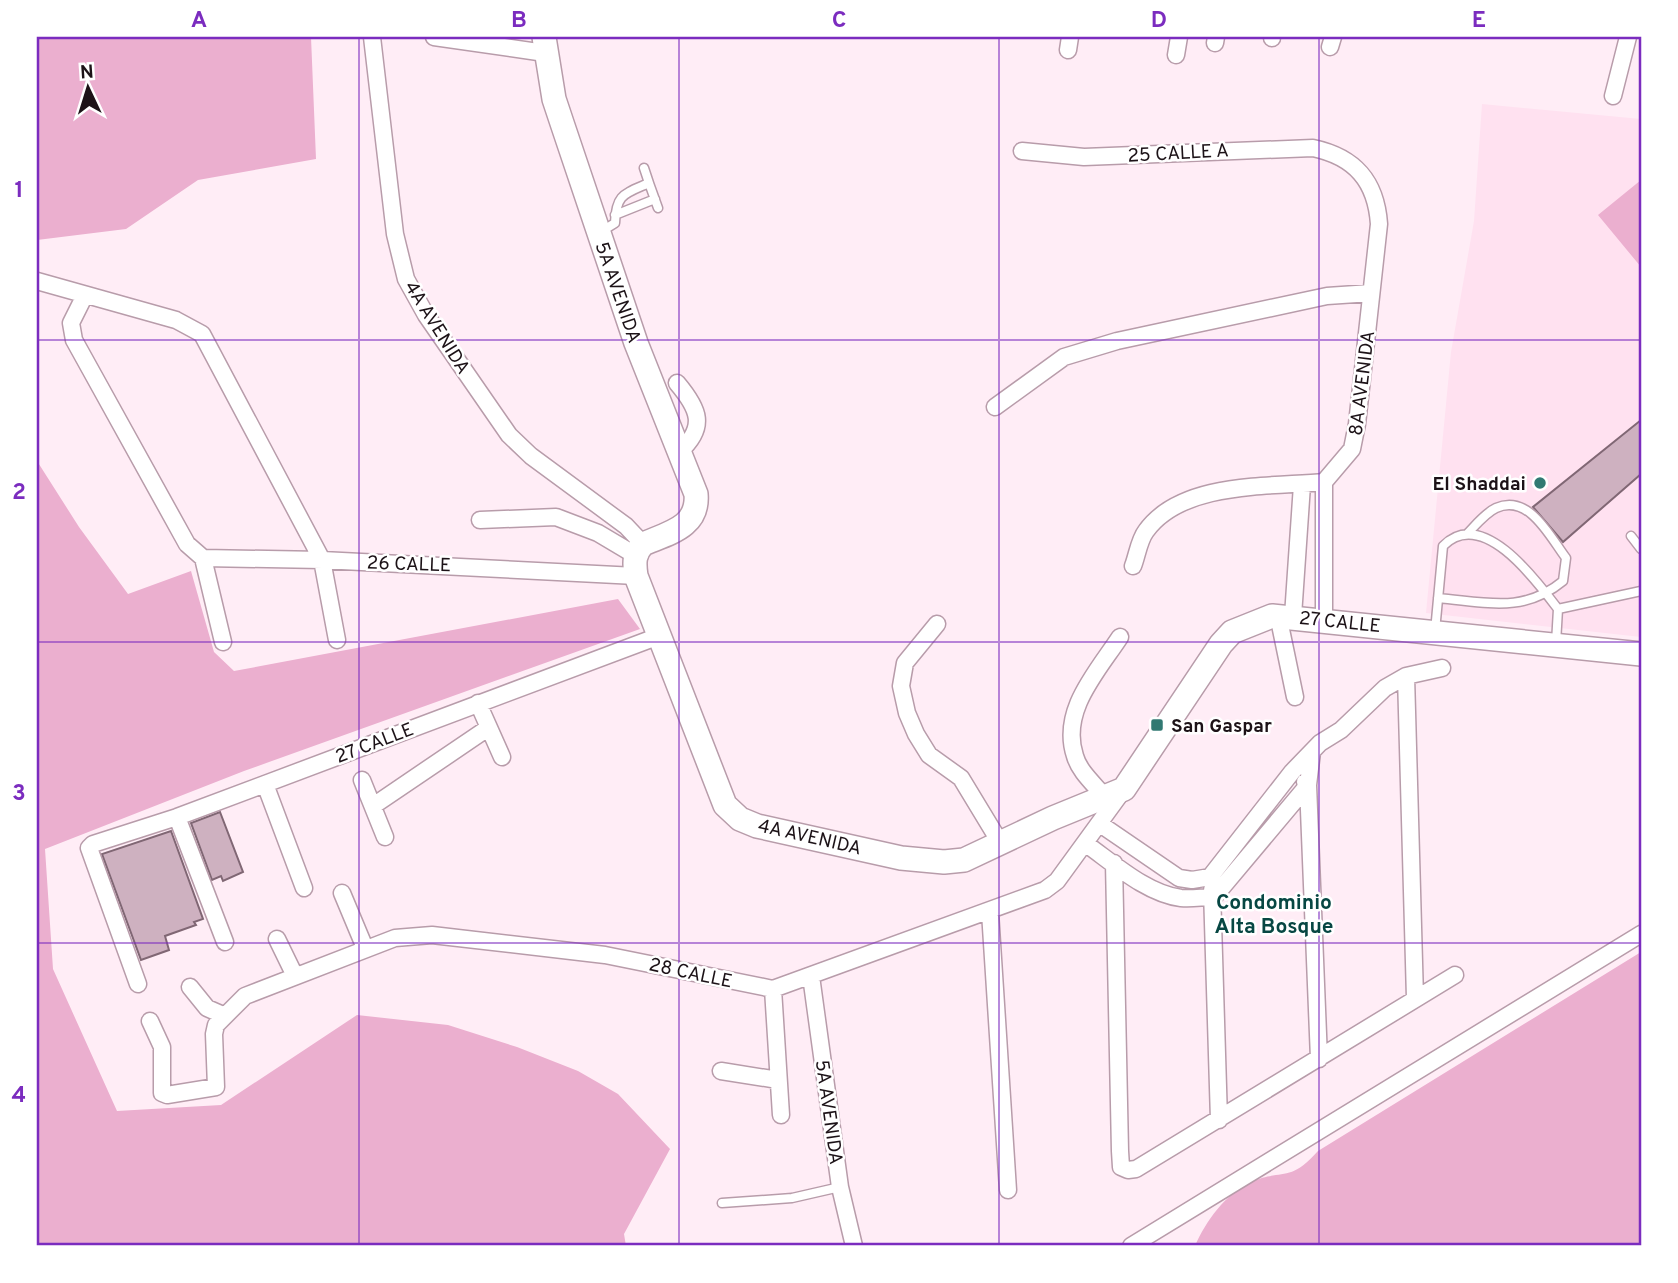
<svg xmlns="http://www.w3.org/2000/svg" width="1678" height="1283" font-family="Overpass,sans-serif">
<rect width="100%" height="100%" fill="#ffedf6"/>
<path fill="#ffe1f0" d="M 1482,104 L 1641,119 L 1641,637 L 1426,613 L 1451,352 L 1474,221 Z"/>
<path fill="#ebafcf" d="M 37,37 L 311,37 L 316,159 L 198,180 L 126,229 L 37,240 Z
M 1641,180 L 1641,267 L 1598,215 Z
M 37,461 L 79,527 L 128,594 L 191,571 L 214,652 L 234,671 L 618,599 L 640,629 L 244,771 L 45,849 L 53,969 L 117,1111 L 221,1105 L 357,1015 L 448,1025 L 517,1047 L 578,1071 L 618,1094 L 670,1149 L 624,1234 L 626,1246 L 37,1246 Z
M 1641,952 L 1641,1246 L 1195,1246 C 1206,1221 1225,1194 1251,1182 C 1282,1168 1289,1184 1318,1151 Z"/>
<path fill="#ceb1c0" stroke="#806774" stroke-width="2" d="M 1641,420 L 1641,474 L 1563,542 L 1533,507 Z
M 220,812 L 243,872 L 223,881 L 221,876 L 212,880 L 191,823 Z
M 171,831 L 203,919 L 194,922 L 196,925 L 165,936 L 169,950 L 141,960 L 102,854 Z"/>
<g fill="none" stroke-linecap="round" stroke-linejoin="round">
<g stroke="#b89caa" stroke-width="11">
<path id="lane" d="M 649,183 L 658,208
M 615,215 L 655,199
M 602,231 L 615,223 C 616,194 624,194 649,183 L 644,168
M 1631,536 L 1641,549
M 1438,598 C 1486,602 1523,614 1563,581 L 1566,558 C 1550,537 1529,493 1496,508 C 1485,513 1475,526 1467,534
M 1558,609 L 1641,591
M 1435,631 L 1443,546 C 1482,506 1536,580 1558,609 L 1556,643
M 722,1203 L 792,1198 L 840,1187"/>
</g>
<g stroke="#b89caa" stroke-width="19">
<path id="street" d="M 372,37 L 395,234 L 406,279 L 426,315 L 509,435 L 531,456 L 626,526 L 643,544
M 434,37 L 545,53
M 1272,38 L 1272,37
M 1215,43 L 1216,37
M 1330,47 L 1333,37
M 1068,50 L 1070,37
M 1176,55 L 1179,37
M 1613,96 L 1628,37
M 1022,151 L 1084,157 L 1313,148 C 1355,157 1376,181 1379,224 L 1357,424 L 1352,449 L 1324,482 L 1324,620
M 37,281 L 176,320 L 202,334 L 322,560 L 337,640
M 85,295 L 71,323 L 74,340 L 187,544 L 203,558 L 322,560 L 636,576
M 677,383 C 699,409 707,427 679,452
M 995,407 L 1064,357 L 1117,341 L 1327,296 L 1371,293
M 480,520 L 556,517 L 598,533 L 635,555
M 203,558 L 223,642
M 1133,566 C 1137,556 1139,540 1146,531 C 1182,481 1271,487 1324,482
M 1278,615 L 1295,697
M 1293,616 L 1302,485
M 937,624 L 905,663 L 901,686 L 907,713 L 916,734 L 929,755 L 961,778 L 1001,844
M 1406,676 L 1415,998
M 478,703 L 502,757
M 362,780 L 385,837
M 1305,782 L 1308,785 L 1319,1059
M 265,784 L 304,888
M 1104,796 C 1094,784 1079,771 1075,756 C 1060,711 1097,672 1120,637
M 373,806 L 488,728
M 177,817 L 225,942
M 1100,824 L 1179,878 L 1192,880 L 1210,877 L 1292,772 L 1320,743 L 1341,730 L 1385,688 L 1406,676 L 1442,668
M 1086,844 C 1113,863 1147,894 1181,898 C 1192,899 1203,897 1214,897 L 1308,785 L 1312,752
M 1114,863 L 1120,1151 L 1121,1167 L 1128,1170 L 1136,1169 L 1455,975
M 1212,890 L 1219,1120
M 342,893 L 365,948
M 990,912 L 1008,1190
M 277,939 L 295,976
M 811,976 L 840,1187 L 854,1246
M 138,984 L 89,848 L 93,844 L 177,817 L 659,636
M 190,987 L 207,1008 L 223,1015
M 773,989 L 781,1115
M 150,1021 L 162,1047 L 162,1093 L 167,1095 L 216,1087 L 214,1034 L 216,1025 L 245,996 L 395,938 L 432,935 L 605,955 L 773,989 L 1045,890 L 1057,881 L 1124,789
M 721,1071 L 778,1080
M 1131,1246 L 1641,934"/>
</g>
<g stroke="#b89caa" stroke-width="26">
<path id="secondary" d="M 544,37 L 554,99 L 563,126 L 636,343 L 696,494 C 699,527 669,533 643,544 C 634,554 634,562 636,576 L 725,805 L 740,819 L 757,826 L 901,858 L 944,862 L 964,860 L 1053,818 L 1124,789 L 1221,644 L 1232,632 L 1272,616 L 1641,654"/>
</g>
<use href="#lane" stroke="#fff" stroke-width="8"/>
<use href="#street" stroke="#fff" stroke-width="16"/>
<use href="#secondary" stroke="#fff" stroke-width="23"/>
</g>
<path fill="none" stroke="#7b2cbf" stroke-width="2" stroke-opacity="0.55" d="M 359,37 L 359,1246M 679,37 L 679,1246M 999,37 L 999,1246M 1319,37 L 1319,1246M 37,340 L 1641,340M 37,642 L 1641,642M 37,943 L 1641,943"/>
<g fill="#317972" stroke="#fff" stroke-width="2.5">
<circle cx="1540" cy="483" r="7"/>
<rect x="1150" y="718" width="14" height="14" rx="3.5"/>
</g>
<g text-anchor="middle" stroke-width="5" stroke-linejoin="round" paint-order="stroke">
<g font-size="19" fill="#1c1217" stroke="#fff">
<text transform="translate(1178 152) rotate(-3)" y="7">25 CALLE A</text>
<text transform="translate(619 292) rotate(71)" y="7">5A AVENIDA</text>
<text transform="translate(438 327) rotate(58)" y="7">4A AVENIDA</text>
<text transform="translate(1361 383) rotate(-83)" y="7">8A AVENIDA</text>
<text transform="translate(409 563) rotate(2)" y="7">26 CALLE</text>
<text transform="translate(1340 621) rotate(6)" y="7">27 CALLE</text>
<text transform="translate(374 742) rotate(-21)" y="7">27 CALLE</text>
<text transform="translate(810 836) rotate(13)" y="7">4A AVENIDA</text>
<text transform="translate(691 972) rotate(12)" y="7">28 CALLE</text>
<text transform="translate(830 1112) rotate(82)" y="7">5A AVENIDA</text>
</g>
<g font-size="19" font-weight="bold" fill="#1c1217" stroke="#fff" text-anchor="end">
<text x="1526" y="490">El Shaddai</text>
<text x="1171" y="732" text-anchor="start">San Gaspar</text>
</g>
<g font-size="21" font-weight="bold" fill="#074743" stroke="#fff">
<text x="1274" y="909">Condominio<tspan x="1274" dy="24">Alta Bosque</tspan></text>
</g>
</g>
<rect width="1678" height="1283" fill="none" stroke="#ffffff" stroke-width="77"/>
<g transform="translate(88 88) rotate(356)" stroke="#ffffff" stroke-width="5" paint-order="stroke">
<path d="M0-5L12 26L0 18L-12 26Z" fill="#1c1217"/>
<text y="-10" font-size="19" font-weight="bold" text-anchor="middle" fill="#1c1217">N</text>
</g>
<rect x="38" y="38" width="1602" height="1206" fill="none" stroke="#7b2cbf" stroke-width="2.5"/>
<g font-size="23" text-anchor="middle" font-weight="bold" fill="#7b2cbf">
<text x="199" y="27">A</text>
<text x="519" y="27">B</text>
<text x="839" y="27">C</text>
<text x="1159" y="27">D</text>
<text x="1479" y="27">E</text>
<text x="19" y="197">1</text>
<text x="19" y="499">2</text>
<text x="19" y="800">3</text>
<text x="19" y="1102">4</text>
</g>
</svg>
